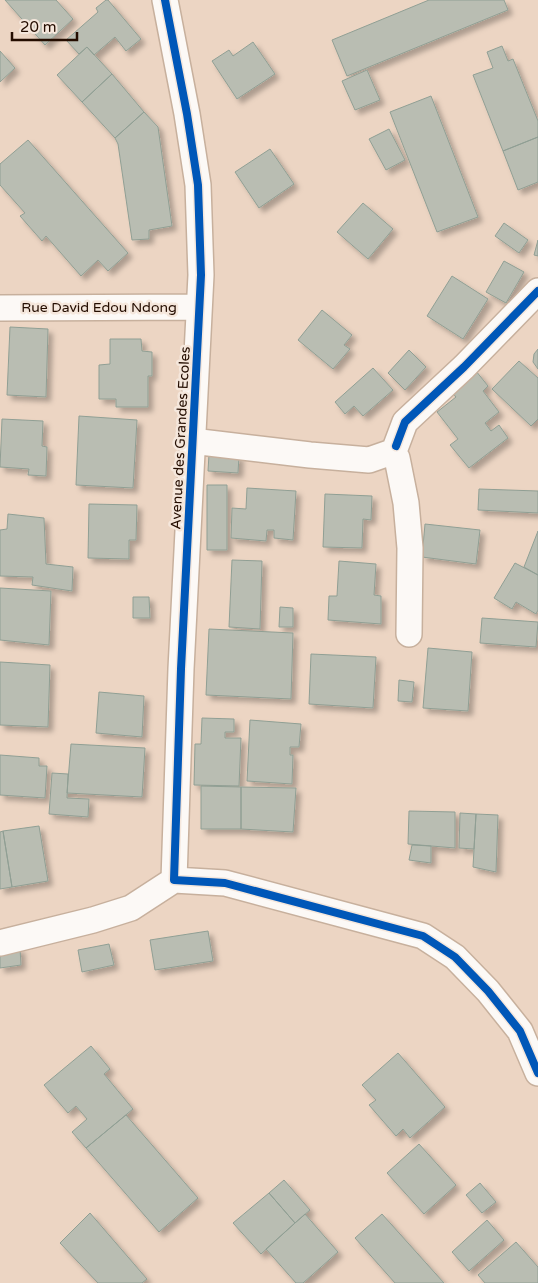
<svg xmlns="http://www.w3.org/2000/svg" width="538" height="1283" font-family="'Varela Round',sans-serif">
<defs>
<filter id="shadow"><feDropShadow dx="4.5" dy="4.5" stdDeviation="2.5" flood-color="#0004"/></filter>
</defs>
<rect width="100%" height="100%" fill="#ecd5c3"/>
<path fill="#b9bdb2" stroke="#909f94" filter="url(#shadow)" d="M 5,0 L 56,0 L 73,19 L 45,45 Z
M 106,0 L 108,0 L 141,39 L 126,51 L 115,37 L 94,55 L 87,47 L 79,54 L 66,40 L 98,12 L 96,8 Z
M 429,0 L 504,0 L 508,10 L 347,76 L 332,40 Z
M 253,42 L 275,74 L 237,99 L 212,61 L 229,50 L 233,56 Z
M 502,46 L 508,61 L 513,59 L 538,121 L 538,137 L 503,151 L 473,75 L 493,68 L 487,52 Z
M 87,47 L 112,74 L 82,102 L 57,75 Z
M 0,51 L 15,68 L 0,82 Z
M 367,70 L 380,100 L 355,110 L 342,81 Z
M 112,74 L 144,112 L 115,138 L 82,102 Z
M 431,96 L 478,217 L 437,232 L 390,112 Z
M 144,112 L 158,127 L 172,226 L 149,230 L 149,239 L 132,240 L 118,144 L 115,138 Z
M 389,129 L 405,160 L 386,170 L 369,139 Z
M 538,137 L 538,182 L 518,190 L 503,151 Z
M 28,140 L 128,253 L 108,271 L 98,260 L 81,276 L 46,236 L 42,241 L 20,216 L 25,213 L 0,185 L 0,164 Z
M 270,149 L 294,184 L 259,208 L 235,172 Z
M 363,203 L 393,229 L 368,259 L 337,232 Z
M 504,223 L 528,240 L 519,253 L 495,236 Z
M 538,240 L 538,256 L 534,255 Z
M 504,261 L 524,272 L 506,303 L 486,292 Z
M 452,276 L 488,299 L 463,339 L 427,316 Z
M 322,310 L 352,335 L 344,345 L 350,349 L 333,369 L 298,340 Z
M 10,327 L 48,329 L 46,397 L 7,395 Z
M 110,339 L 141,339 L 142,351 L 152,352 L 152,376 L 148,376 L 148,407 L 116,407 L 116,399 L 99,399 L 99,365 L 110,364 Z
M 538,349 L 538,369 L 533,362 L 534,354 Z
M 409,350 L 426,367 L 405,390 L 388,373 Z
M 519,361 L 538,378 L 538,419 L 531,426 L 492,389 Z
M 373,368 L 393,390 L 363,416 L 354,406 L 345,414 L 335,402 Z
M 476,371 L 488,386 L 483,391 L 499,412 L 485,423 L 491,431 L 499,425 L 508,438 L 469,468 L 450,445 L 458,439 L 437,412 L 456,397 L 451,391 Z
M 79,416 L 137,420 L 133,488 L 76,485 Z
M 2,419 L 43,421 L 42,446 L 47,447 L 46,476 L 28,475 L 29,469 L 0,467 Z
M 209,454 L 239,456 L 238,473 L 208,471 Z
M 207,485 L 227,485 L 227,550 L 207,550 Z
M 247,488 L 296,491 L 293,540 L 274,538 L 274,530 L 267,530 L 266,541 L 231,538 L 232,508 L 246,509 Z
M 479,489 L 538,491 L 538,513 L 478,510 Z
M 325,494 L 372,496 L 371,520 L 363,519 L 362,548 L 323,547 Z
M 89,504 L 137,505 L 136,540 L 129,540 L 129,559 L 88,558 Z
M 8,514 L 44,518 L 46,564 L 73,567 L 72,591 L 32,585 L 33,577 L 0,576 L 0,530 L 7,529 Z
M 425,524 L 480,530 L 476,564 L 422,557 Z
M 538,531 L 538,575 L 524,567 Z
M 232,560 L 262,561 L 260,629 L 229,627 Z
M 339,561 L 376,564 L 374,595 L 381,596 L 381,624 L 328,620 L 329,596 L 337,596 Z
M 515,563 L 538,575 L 538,610 L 536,614 L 516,602 L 512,609 L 494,598 Z
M 0,588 L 51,591 L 49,645 L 0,640 Z
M 133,597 L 149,597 L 150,618 L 133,618 Z
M 280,607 L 293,608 L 293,627 L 279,627 Z
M 482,618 L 538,622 L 536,647 L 480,643 Z
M 209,629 L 293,633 L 291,699 L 206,695 Z
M 428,648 L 472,652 L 468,711 L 423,708 Z
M 311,654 L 376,657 L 373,708 L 309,704 Z
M 0,662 L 50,665 L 48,727 L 0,725 Z
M 399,680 L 414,682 L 412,702 L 398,701 Z
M 99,692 L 144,696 L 142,737 L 96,733 Z
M 202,718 L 234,719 L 234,732 L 225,732 L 225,738 L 241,738 L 239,786 L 194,785 L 195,744 L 201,744 Z
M 250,720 L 301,724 L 299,747 L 290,747 L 290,755 L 293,755 L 292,784 L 247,781 Z
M 71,744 L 145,748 L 142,797 L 67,793 Z
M 0,755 L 39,758 L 39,766 L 47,766 L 45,798 L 0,795 Z
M 52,773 L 68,774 L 67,798 L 89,799 L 88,817 L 49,814 Z
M 201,786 L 241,787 L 241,829 L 201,829 Z
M 241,787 L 296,788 L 293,832 L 241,829 Z
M 409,811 L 455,812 L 455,848 L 408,844 Z
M 460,813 L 476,814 L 474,849 L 459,848 Z
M 476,814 L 498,815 L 496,872 L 473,867 Z
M 39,826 L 48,881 L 12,887 L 3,831 Z
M 3,831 L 12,887 L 0,889 L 0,832 Z
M 412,845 L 431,846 L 431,863 L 409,860 Z
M 208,931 L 213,961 L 155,970 L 150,940 Z
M 109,944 L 114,965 L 82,972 L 78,950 Z
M 20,948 L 21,965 L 0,968 L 0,952 Z
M 91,1046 L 110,1069 L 104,1074 L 133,1109 L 86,1148 L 72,1132 L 87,1119 L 76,1106 L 68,1113 L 44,1085 Z
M 398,1053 L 445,1107 L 410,1138 L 403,1129 L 396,1136 L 369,1105 L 376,1100 L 362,1085 Z
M 126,1115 L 198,1198 L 159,1232 L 86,1148 Z
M 419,1144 L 456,1185 L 424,1214 L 387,1173 Z
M 284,1180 L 310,1210 L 295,1223 L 269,1193 Z
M 480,1183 L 496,1202 L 482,1213 L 466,1195 Z
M 269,1193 L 295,1223 L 261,1254 L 233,1223 Z
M 90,1213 L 147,1279 L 142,1283 L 98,1283 L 60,1243 Z
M 305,1214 L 338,1252 L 303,1283 L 296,1283 L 266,1249 Z
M 382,1214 L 444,1283 L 395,1283 L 355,1238 Z
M 487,1220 L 504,1240 L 469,1271 L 452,1252 Z
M 516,1242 L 538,1267 L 538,1283 L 485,1283 L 478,1275 Z"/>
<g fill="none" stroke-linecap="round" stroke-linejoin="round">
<g stroke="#c7b09d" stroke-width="28">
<path id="street" d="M 165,0 L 187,114 L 198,185 L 201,275 L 181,669 L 174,880
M 0,308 L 199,307
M 192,441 L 310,455 L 369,460 L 389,453
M 396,446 L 405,422 L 464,367 L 538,291
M 397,458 L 406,503 L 410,548 L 409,634
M 174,880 L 225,883 L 423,936 L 455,957 L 488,991 L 520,1031 L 538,1073
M 0,943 L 93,920 L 131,908 L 174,880"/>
</g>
<use href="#street" stroke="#fcf9f6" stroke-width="25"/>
<g stroke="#f5e7dc" stroke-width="11">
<path id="cycleway" d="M 165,0 L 187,114 L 198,185 L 201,275 L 181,669 L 174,880 L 225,883 L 423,936 L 455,957 L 488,991 L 520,1031 L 538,1073
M 396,446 L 405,422 L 464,367 L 538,291"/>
</g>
<use href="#cycleway" stroke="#0057b8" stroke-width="8"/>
</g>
<g text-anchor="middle" stroke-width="5" stroke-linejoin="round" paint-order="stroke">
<g font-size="14" fill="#240d00" stroke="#f5e7dc">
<text x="99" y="312">Rue David Edou Ndong</text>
<text transform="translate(180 438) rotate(-87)" y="5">Avenue des Grandes Ecoles</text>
</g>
</g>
<path d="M12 32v8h65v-8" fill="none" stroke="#240d00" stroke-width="2.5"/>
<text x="20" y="32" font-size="15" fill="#240d00" stroke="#f5e7dc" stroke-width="4" paint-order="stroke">20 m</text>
</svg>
